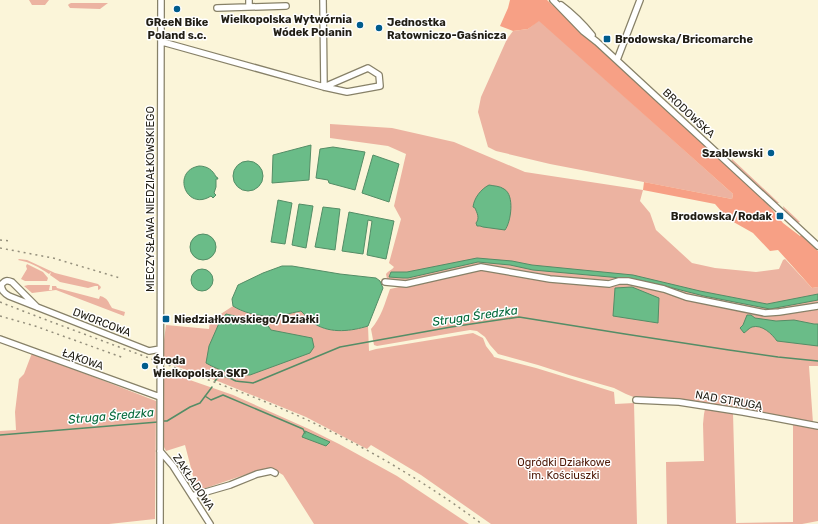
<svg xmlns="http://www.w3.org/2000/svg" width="818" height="524" font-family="Rubik,sans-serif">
<rect width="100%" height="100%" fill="#fbf5d9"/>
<path fill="#ecb3a1" d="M 29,0 L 49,0 L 45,5 L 32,5 Z
M 71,3 L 108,3 L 100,9 L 70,8 L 68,5 L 69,4 Z
M 539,20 L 733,194 L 732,199 L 550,164 L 496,151 L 488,147 L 478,112 L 481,97 L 507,39 L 513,31 L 528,29 Z
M 330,124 L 392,128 L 454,142 L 525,172 L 643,190 L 640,201 L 650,213 L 656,230 L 692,263 L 715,268 L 756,272 L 779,269 L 783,260 L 785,259 L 812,288 L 818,287 L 818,304 L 766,311 L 701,299 L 638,282 L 609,283 L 545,277 L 480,266 L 406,282 L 395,282 L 387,279 L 386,274 C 388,271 392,270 394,267 L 389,263 L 401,219 L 394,206 L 406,154 L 388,146 L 330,138 Z
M 732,159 L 779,203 L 777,203 L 774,202 L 731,162 Z
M 783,206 L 800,222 L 797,223 L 784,211 Z
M 19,259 L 27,260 L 55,273 L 98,284 L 101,287 L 100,289 L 98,290 L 98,286 L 95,286 L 88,288 L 60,282 L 50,275 L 51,272 L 49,274 C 39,267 30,262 18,260 Z
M 27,264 L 43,272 L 48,278 L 47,281 L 25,281 L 21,279 L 27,269 L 26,266 Z
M 481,269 L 552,282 L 628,283 L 754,311 L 818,307 L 818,366 L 809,366 L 813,423 L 636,398 L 626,394 L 614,388 L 569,375 L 538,365 L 498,354 L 490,345 L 485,337 L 477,331 L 470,330 L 458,332 L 377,346 L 374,345 L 371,329 C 381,318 385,303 390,289 Z
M 28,285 L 50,285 L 49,290 L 52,290 L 52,286 L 56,286 L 57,288 L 99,299 L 100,296 C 108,298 108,302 112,308 L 125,312 L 124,316 L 56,290 L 32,293 L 24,286 Z
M 233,306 C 242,312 257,316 269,316 C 279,317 291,313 301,311 C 305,315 310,321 315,324 C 331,334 352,331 368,326 L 369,351 L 376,349 L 473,333 L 483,338 L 486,346 L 493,355 L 494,357 L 536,368 L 614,392 L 615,404 L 634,403 L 637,524 L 491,524 L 421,475 L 371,445 L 367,449 L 306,417 L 220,382 L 164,362 L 164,340 L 166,325 L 209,329 L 210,321 Z
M 32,353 L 156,401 L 155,519 L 109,524 L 0,524 L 0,431 L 16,430 L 15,412 L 19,379 L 24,374 Z
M 164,371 L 233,395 L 309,429 L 339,444 L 397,476 L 469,524 L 314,524 L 283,475 L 273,469 L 256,471 L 197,491 L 185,445 L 166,451 L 164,447 Z
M 705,409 L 707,409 L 733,413 L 736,523 L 793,522 L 793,423 L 818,428 L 818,521 L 802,524 L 667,524 L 666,462 L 704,461 L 703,424 L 704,414 Z"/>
<path fill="#f7a085" d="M 510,0 L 547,0 L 751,188 L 770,207 L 783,223 L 800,236 L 801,235 L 818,251 L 818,287 L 812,288 L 778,250 L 770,251 L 753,233 L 730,220 L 722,212 L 715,204 L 643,190 L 644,182 L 732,199 L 733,194 L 539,21 L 528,29 L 513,31 L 500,26 L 508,8 Z"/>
<path fill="#6abc88" stroke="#548d66" d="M 311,145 L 309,180 L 272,183 L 273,155 Z
M 333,147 L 365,152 L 355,190 L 329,183 L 328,180 L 316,178 L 320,149 Z
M 373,155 L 399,164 L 389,202 L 362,193 Z
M233 176a15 15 0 1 1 30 0a15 15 0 1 1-30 0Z
M 199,166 C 207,166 213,170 216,177 L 217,177 L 218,179 L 216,179 L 216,187 L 214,193 L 216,195 L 213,198 L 211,196 C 186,212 171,171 199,166 Z
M 489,185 C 494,186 500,186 504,189 C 515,195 511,222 505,230 L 483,227 L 480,226 L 477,226 L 476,223 C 480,218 477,213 475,208 L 473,207 C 474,198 481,189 489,185 Z
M 278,200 L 292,203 L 285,244 L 271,242 Z
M 299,204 L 313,206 L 306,248 L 292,245 Z
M 323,207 L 340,209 L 335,250 L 315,247 Z
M 349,212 L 394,221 L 386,259 L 367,255 L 372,221 L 368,220 L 363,254 L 342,251 Z
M190 247a13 13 0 1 1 26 0a13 13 0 1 1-26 0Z
M 477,258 L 512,261 L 532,265 L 633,275 L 700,291 L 767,304 L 818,294 L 818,300 L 770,309 L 704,296 L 661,285 L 632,279 L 533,270 L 510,265 L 478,262 L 408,278 L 403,278 L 389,277 L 391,272 L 407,272 Z
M 282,266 L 292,266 L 340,274 L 376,278 L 380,281 L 383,288 L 368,326 C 352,331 331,334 315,324 C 310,321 305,315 301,311 C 290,313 279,317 269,316 C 257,316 242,312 233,306 L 232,299 L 238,285 L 263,273 Z
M191 280a11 11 0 1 1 22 0a11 11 0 1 1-22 0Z
M 632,287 L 659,298 L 658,323 L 613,316 L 615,288 Z
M 226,314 L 266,323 L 271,330 L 312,338 L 314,347 L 310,353 L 250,375 C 234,375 220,371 206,363 L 209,346 L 220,321 Z
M 747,315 L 751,315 L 755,318 L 776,321 L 794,320 L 814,324 L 818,324 L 818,346 L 777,341 C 772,334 762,324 752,327 C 749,328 747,331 744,333 L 740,328 L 743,325 Z
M 305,431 L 330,442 L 326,446 L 302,437 Z"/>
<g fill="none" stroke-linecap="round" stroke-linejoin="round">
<path stroke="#548d66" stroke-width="1.5" d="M 215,381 C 221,372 229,378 236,381 C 241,382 247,382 253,383 L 340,347 L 451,327 L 519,317 L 625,334 L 729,350 L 778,357 L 818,361
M 205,396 L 211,400 L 223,395 L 303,429 L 305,433
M 161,421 L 167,421 L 190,407 L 200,403 L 212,387
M 0,435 L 158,422"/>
<g stroke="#878168" stroke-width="8">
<path id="minor" d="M 249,0 L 249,7
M 323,0 L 324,87
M 553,0 L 583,31 L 597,42 L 818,246
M 561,5 C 573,14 583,24 592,35
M 217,8 L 286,6
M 161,42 L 166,43 L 324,87 L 347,92 L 380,86 L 379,75 L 368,68 L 324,87
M 617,60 L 640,0
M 385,282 L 406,284 L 481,267 L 550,279 L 609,284 L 619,281 L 628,281 L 664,289 L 686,297 L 765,313 L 779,312 L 818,306
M 37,307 L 12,282 C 7,280 5,280 1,285 C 2,291 4,293 9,296 L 149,351 L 160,349
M 0,339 L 160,397
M 636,400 L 679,402 L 743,412 L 818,426
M 160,451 L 173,466 L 210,524
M 192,496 L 230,485 L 257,474 L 271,471 L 275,473
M 160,524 L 161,0"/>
</g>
<use href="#minor" stroke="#fff" stroke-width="5.5"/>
<path stroke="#948f7c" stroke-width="1.5" stroke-dasharray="2 4" stroke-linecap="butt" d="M 0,240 L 11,241
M 0,248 L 53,258 L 120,278
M 0,302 C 58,325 117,346 176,368 C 225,386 275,404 322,427 C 378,454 432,487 482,524
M 0,316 L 35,326 L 124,358"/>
</g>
<g fill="#005c8d" stroke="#fff" stroke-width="1.5">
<circle cx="177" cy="9" r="4"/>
<circle cx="360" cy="25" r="4"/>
<circle cx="379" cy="28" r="4"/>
<rect x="603" y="35" width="8" height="8" rx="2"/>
<circle cx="771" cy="153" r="4"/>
<rect x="776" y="212" width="8" height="8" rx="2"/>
<rect x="162" y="315" width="8" height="8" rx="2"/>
<circle cx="145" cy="366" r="4"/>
</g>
<g text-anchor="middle" stroke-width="3" stroke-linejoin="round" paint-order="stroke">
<g font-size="11" font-weight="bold" fill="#211e15" stroke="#fff" text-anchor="start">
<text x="352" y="23" text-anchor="end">Wielkopolska Wytwórnia<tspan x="352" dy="13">Wódek Polanin</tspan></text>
<text x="177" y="26" text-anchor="middle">GReeN Bike<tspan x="177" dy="13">Poland s.c.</tspan></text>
<text x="387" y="26">Jednostka<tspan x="387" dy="13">Ratowniczo-Gaśnicza</tspan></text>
<text x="615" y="43">Brodowska/Bricomarche</text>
<text x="763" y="157" text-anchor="end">Szablewski</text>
<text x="772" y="220" text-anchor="end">Brodowska/Rodak</text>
<text x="174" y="323">Niedziałkowskiego/Działki</text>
<text x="153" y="364">Środa<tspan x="153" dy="13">Wielkopolska SKP</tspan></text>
</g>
<g font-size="11" fill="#211e15" stroke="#fff">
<text transform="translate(689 113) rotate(43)" y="4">BRODOWSKA</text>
<text transform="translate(150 199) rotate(-90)" y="4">MIECZYSŁAWA NIEDZIAŁKOWSKIEGO</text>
<text transform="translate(102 322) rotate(21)" y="4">DWORCOWA</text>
<text transform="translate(83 359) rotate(20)" y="4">ŁĄKOWA</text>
<text transform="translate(729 400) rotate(10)" y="4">NAD STRUGĄ</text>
<text transform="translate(194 482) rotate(56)" y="4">ZAKŁADOWA</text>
</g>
<g font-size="11" fill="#4f1a08" stroke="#fff">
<text x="564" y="466">Ogródki Działkowe<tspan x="564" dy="13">im. Kościuszki</tspan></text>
</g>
<g font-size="12" font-style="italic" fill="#03693a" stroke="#fff">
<text transform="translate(475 316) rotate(-8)" y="4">Struga Średzka</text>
<text transform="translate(111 416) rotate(-5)" y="4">Struga Średzka</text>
</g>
</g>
</svg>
